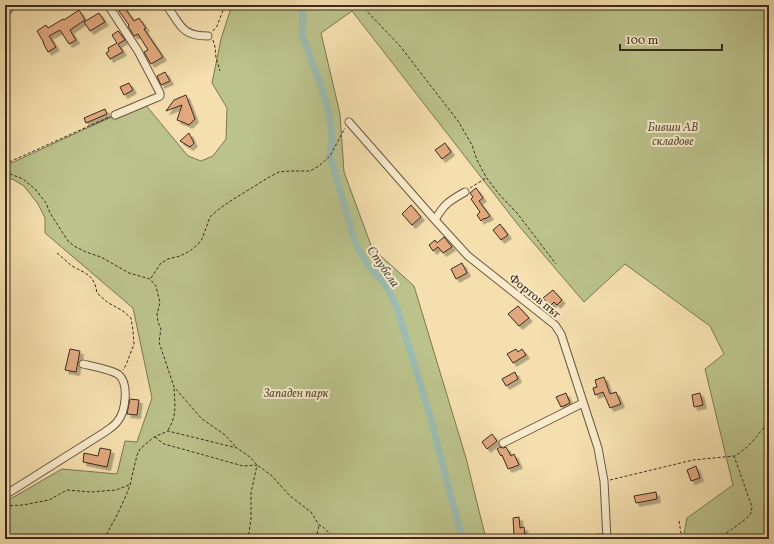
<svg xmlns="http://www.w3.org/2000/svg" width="774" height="544" font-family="Vollkorn,serif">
<defs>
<filter id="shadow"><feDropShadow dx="3.5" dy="3.5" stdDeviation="0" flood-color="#0004"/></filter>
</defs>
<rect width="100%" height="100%" fill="#f5dfae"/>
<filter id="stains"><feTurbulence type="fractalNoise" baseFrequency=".005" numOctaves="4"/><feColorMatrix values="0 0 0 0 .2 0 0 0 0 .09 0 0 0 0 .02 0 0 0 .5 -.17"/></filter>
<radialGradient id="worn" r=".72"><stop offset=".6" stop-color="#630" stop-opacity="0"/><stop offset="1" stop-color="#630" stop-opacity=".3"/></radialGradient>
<path fill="#bbc28b" stroke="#7b7654" d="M 232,5 L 769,5 L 769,539 L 683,539 L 687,518 L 733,485 L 705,369 L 724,354 L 710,326 L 625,264 L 584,302 L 519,226 L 352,11 L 321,33 L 340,114 L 344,172 L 372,248 L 414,286 L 466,458 L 486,539 L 5,539 L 5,502 L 62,469 L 117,474 L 125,441 L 137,442 L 152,398 L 133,308 L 45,233 L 45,218 L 38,204 L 24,186 L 14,180 L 5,177 L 5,166 L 115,115 L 144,103 L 188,156 L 201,161 L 213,156 L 226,139 L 227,108 L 212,83 L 221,39 Z"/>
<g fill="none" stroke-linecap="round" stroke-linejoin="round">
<path stroke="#9dbcaf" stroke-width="7" d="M 299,5 L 303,16 L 302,34 L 322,89 L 330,118 L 332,138 L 330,156 L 356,245 L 369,267 L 386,285 L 397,308 L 431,419 L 451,497 L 463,539"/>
</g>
<path fill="#e2a97f" stroke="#3b2b1e" filter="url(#shadow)" d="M 124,7 L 134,21 L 139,18 L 146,28 L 144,29 L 163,57 L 151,64 L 144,52 L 148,50 L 138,34 L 134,36 L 128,26 L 129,25 L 119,11 Z
M 79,10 L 85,20 L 70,30 L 76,40 L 69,44 L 60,30 L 49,36 L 56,47 L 48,52 L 43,43 L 44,43 L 37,31 L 46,25 L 48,28 L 63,19 L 64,20 Z
M 99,13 L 105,22 L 90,31 L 84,22 Z
M 118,31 L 119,32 L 125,40 L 118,44 L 123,52 L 110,59 L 106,53 L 109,51 L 108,48 L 117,43 L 112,35 Z
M 165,72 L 170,81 L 161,85 L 157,76 Z
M 129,83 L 133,90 L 124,95 L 120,87 Z
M 186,95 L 195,119 L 189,125 L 185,123 L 177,120 L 182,105 L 166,111 L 174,100 Z
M 105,109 L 107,114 L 86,123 L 84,118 Z
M 189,133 L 194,143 L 190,147 L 180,141 Z
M 445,143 L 451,152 L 442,159 L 435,150 Z
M 476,188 L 483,198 L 479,201 L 490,216 L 485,219 L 484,218 L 481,221 L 477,215 L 480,212 L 471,199 L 473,197 L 470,193 Z
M 411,205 L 421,217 L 412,225 L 402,214 Z
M 500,224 L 508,235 L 501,240 L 493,230 Z
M 444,237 L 452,247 L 443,253 L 438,247 L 433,251 L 429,245 L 435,240 L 437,243 Z
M 462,263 L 467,273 L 456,279 L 451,269 Z
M 553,290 L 562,300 L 557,305 L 554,302 L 550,306 L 543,298 Z
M 518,306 L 529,318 L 519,326 L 508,314 Z
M 70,349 L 80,351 L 76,372 L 65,370 Z
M 516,349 L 518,352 L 522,349 L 526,355 L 513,363 L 507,354 Z
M 515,372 L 518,379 L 506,386 L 502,379 Z
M 604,377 L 610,394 L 616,392 L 621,404 L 610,408 L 603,392 L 595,395 L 593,388 L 597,387 L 595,380 Z
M 566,393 L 570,403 L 561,407 L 556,397 Z
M 700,393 L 703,405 L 694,407 L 692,395 Z
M 130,399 L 139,400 L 137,415 L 127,414 Z
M 492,434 L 497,441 L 487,449 L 482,442 Z
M 500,447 L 503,448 L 506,447 L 511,456 L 514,454 L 519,465 L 508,469 L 502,455 L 501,456 L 497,449 Z
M 100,448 L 111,450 L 107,467 L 83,462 L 84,453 L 98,456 Z
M 696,466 L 700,478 L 691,481 L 687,470 Z
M 656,492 L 657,499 L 636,503 L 634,496 Z
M 519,517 L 520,528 L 524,527 L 525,534 L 514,535 L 513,518 Z"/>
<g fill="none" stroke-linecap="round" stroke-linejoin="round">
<g stroke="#6a5842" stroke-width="9">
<path id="minor" d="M 108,5 L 138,51 L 160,93 L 160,96 L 158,97 L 115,115
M 166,5 C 181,24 180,36 208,36
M 5,12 L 8,10 L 11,5
M 349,122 L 435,220 L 468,256 L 555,325 L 561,334 L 598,448 L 604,481 L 607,539
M 435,220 C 444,204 449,201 465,192
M 503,443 L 583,403
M 5,495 L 105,432 C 109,429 114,426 117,422 C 126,412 129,384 119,375 C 113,370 91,366 83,364
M 593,539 L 607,537"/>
</g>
<path stroke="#3b2b1e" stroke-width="1" stroke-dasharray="3 2" stroke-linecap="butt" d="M 361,5 L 400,46 L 458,121 L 472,145 L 477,160 L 486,177 L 498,193 L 517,213 L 556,264
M 213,31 L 217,26 L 225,5
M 213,40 L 215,47 L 216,58 L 220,71
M 5,164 L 109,117
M 5,172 L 23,179 L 36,190 L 46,203 L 50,213 L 68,241 L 74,246 L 86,252 L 101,257 L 129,273 L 150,279 L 156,286 L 160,303 L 157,314 L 158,322 L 161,329 L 159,342 L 174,387 L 202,419 L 225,435 L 237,448
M 470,188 L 486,178
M 57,253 C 62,257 67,262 72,266 C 86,274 94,274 97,293 L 107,302 L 123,311 L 131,318 L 133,331 L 134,344 L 126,365 L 123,370
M 151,278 L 161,263 L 168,259 L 180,256 L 190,251 L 198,244 L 202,239 L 210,217 L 219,209 L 232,200 L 271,176 L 279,172 L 290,171 L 310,171 L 319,166 L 330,156 L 345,128
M 168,430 C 177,416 175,405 174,389
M 155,437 L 164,444 L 204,455 L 243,466 L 257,465 L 251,493 L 251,519 L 248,539
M 610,480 L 693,460 L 734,456 C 749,449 759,433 769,421
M 5,506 L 23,505 L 49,500 L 67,490 L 91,492 L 116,490 L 129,485
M 679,521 L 682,539
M 104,539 L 117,515 L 125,498 L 130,485 L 137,455 L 140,449 L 154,437 L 168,431 L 237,448 L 250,457 L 257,465 L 271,475 L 290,496 L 311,512 L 319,525 L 322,526 L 331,535 L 333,539
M 316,539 L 319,525
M 718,539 L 746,519 L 751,513 L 752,507 L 734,456"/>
<use href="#minor" stroke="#f8eaca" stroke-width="7"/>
</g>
<g text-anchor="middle" stroke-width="4" stroke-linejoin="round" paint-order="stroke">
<g font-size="12" font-style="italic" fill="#5b5139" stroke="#f8eaca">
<text x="673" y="131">Бивши АВ<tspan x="673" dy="14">складове</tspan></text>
<text x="296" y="397">Западен парк</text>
</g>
<g font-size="12" fill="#3b2b1e" stroke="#f8eaca">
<text transform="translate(535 296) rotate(39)" y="4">Фортов път</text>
</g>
<g font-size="13" font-style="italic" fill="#544f42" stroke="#f8eaca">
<text transform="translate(384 266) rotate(55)" y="5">Стубела</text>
</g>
</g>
<rect width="774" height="544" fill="none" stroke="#f5dfae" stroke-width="20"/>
<rect x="6" y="6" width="762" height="532" fill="none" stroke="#3b2b1e" stroke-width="2"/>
<rect x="10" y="10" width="754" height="524" fill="none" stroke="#3b2b1e"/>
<path d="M620 44v6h102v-6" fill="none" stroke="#3b2b1e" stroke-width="2"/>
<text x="626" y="44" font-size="12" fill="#3b2b1e" stroke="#f8eaca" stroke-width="3" paint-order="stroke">100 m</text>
<rect width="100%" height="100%" filter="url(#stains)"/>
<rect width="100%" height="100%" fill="url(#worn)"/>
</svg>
